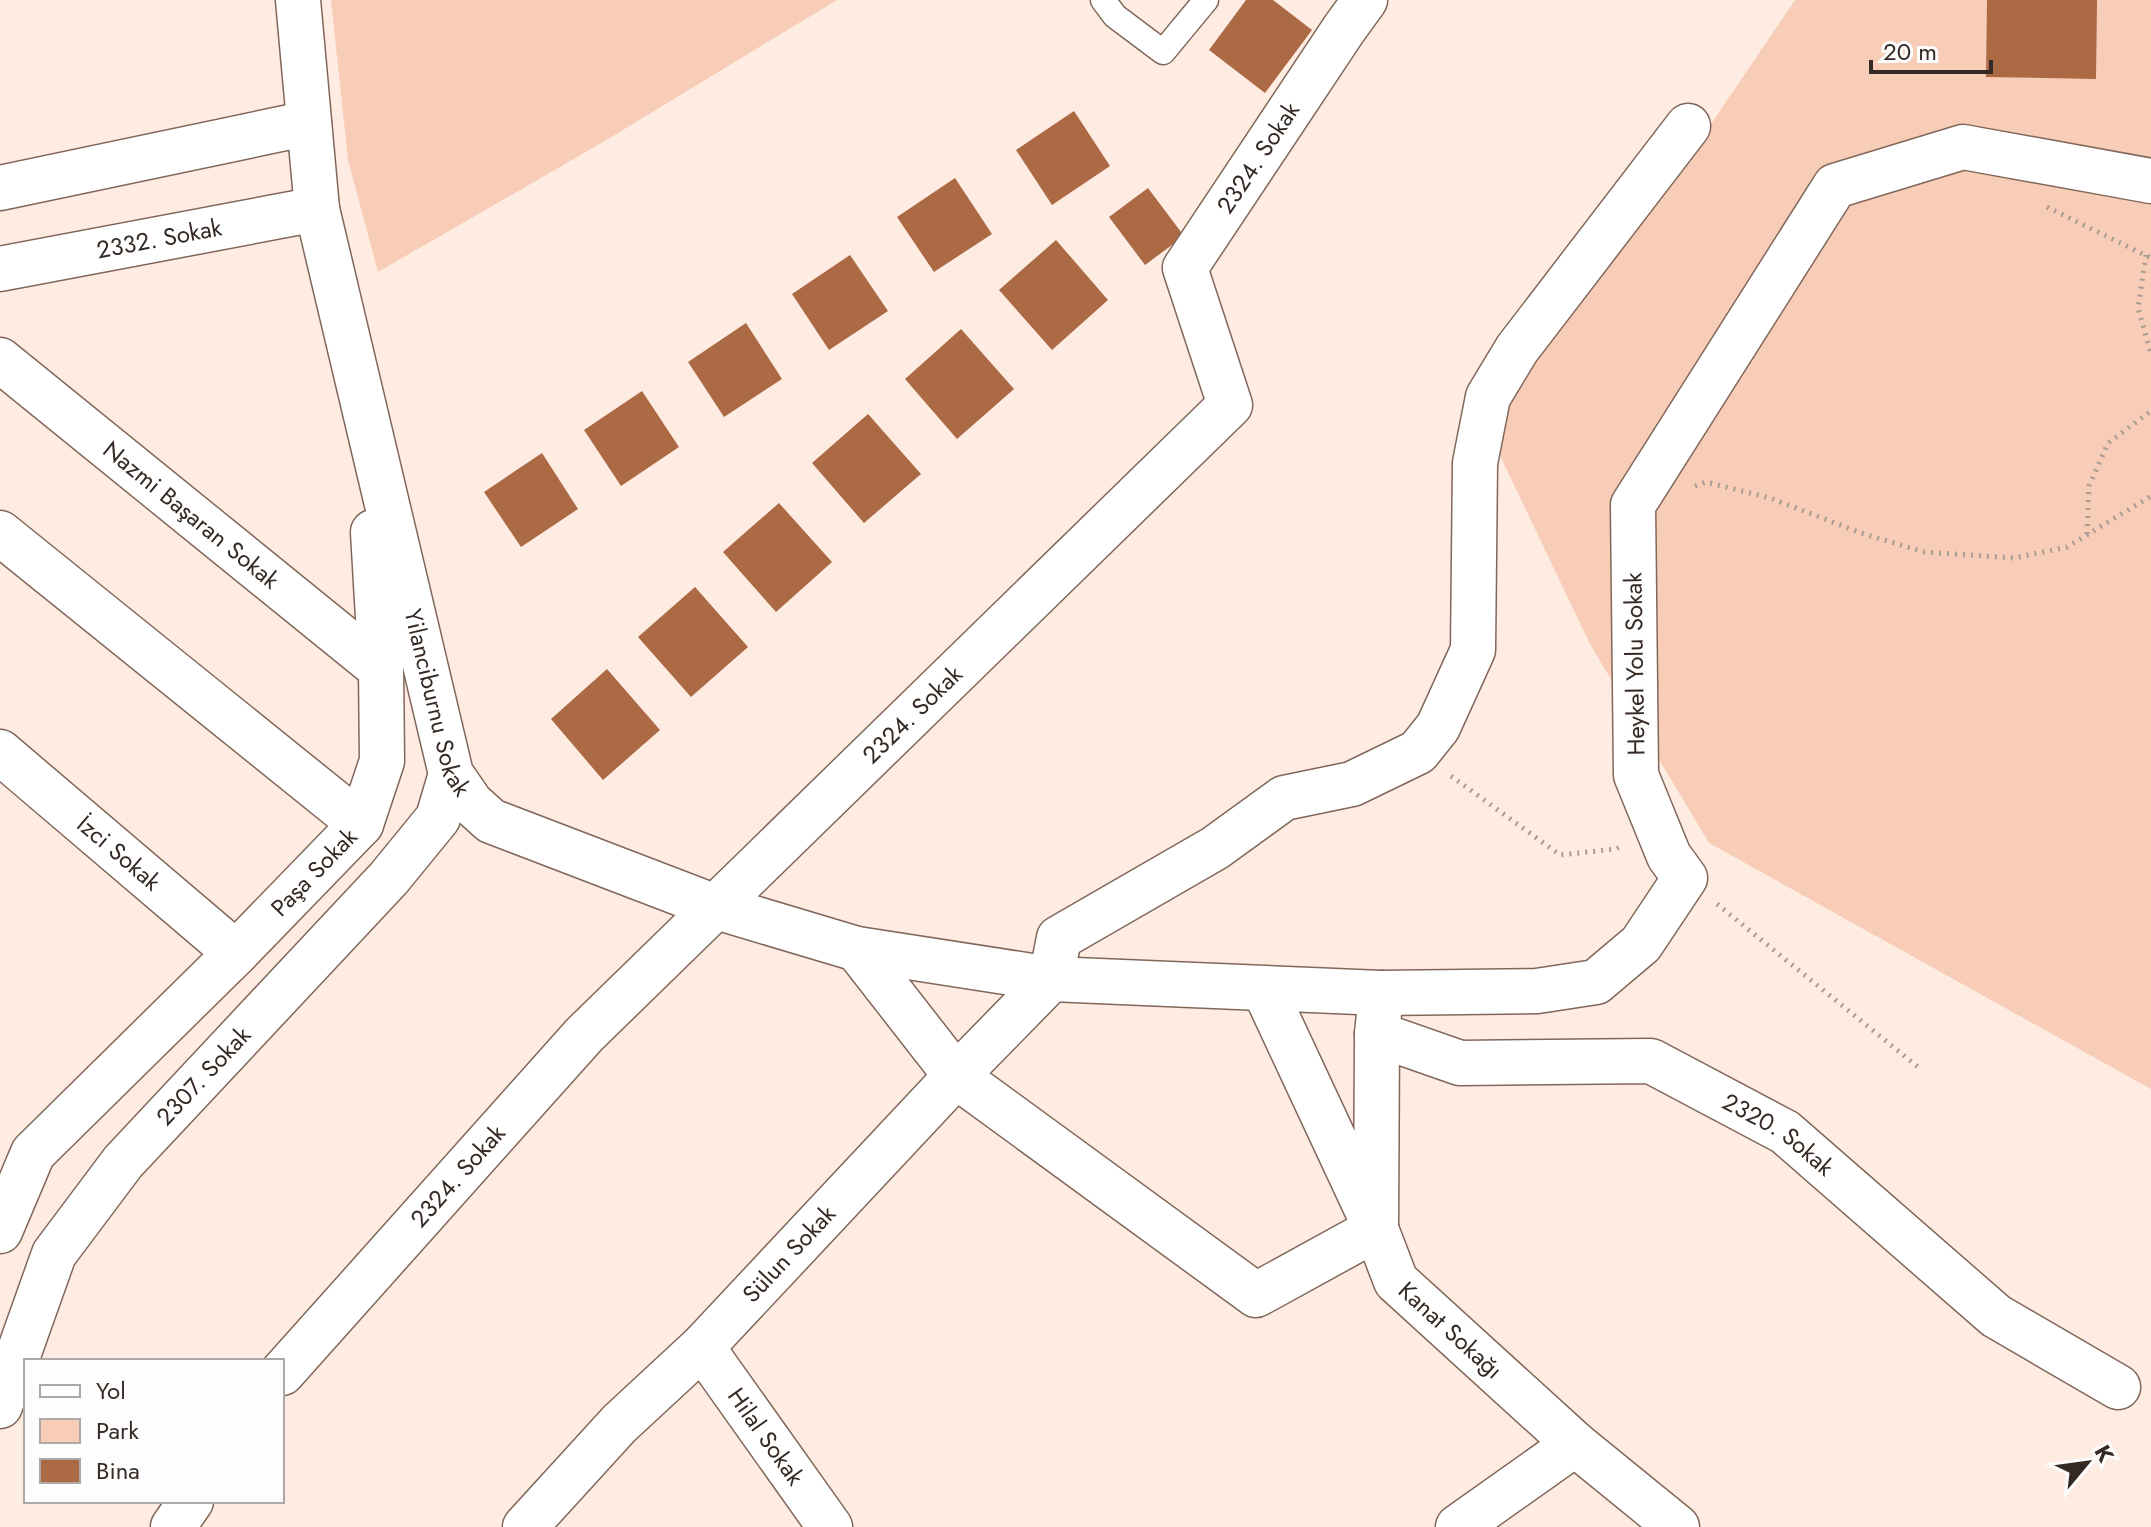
<svg xmlns="http://www.w3.org/2000/svg" width="2151" height="1527" font-family="Jost,sans-serif">
<rect width="100%" height="100%" fill="#feece2"/>
<path fill="#f7cdb7" d="M 331,0 L 837,0 L 603,142 L 378,272 L 348,160 Z
M 1795,0 L 2151,0 L 2151,1089 L 1709,843 L 1590,644 L 1482,418 L 1648,217 Z"/>
<path fill="#ab6944" d="M 1246,0 L 1273,0 L 1312,30 L 1265,93 L 1209,50 Z
M 1987,0 L 2097,0 L 2096,79 L 1986,77 Z
M 1074,111 L 1110,166 L 1052,205 L 1016,150 Z
M 955,178 L 992,234 L 934,272 L 897,217 Z
M 1148,188 L 1184,236 L 1145,265 L 1109,217 Z
M 1056,240 L 1108,300 L 1052,350 L 999,290 Z
M 850,255 L 888,311 L 829,350 L 792,294 Z
M 746,323 L 782,379 L 724,417 L 688,362 Z
M 961,329 L 1014,389 L 957,439 L 905,379 Z
M 642,391 L 679,447 L 621,486 L 584,430 Z
M 868,414 L 921,474 L 864,523 L 812,463 Z
M 542,453 L 578,509 L 521,547 L 484,492 Z
M 779,503 L 832,562 L 776,612 L 723,552 Z
M 695,587 L 748,647 L 691,697 L 638,637 Z
M 607,669 L 660,730 L 603,780 L 551,719 Z"/>
<g fill="none" stroke-linecap="round" stroke-linejoin="round">
<g stroke="#81675a" stroke-width="27">
<path id="lane" d="M 1103,0 L 1115,16 L 1163,52 L 1206,0"/>
</g>
<g stroke="#81675a" stroke-width="47">
<g id="street">
<path id="s1" d="M 298,0 L 317,209 L 451,774 L 471,803 L 491,821 L 713,906 L 857,949 L 1051,979 L 1381,993 L 1537,991 L 1596,982 L 1641,944 L 1685,878 L 1669,856 L 1636,775 L 1633,505 L 1835,186 L 1963,147 L 2151,181"/>
<path d="M 0,188 L 309,123"/>
<path id="s2" d="M 0,269 L 317,209"/>
<path id="s3" d="M 0,360 L 381,669"/>
<path d="M 0,533 L 361,824"/>
<path id="s4" d="M 0,752 L 236,953"/>
<path d="M 857,949 L 956,1076 L 1256,1295 L 1376,1229 L 1377,1034 L 1381,993"/>
<path d="M 1051,979 L 1059,938 L 1215,848 L 1284,798 L 1352,784 L 1418,752 L 1438,727 L 1473,650 L 1475,463 L 1488,397 L 1517,349 L 1688,126"/>
<path id="s5" d="M 1264,989 L 1376,1229 L 1396,1281 L 1575,1444 L 1677,1527"/>
<path id="s6" d="M 1377,1034 L 1460,1063 L 1651,1061 L 1785,1132 L 1996,1316 L 2118,1387"/>
<path id="s7" d="M 0,1231 L 33,1153 L 236,953 L 361,824 L 382,761 L 381,669 L 373,532"/>
<path id="s8" d="M 702,1347 L 830,1527"/>
<path id="s9" d="M 282,1373 L 584,1035 L 1230,405 L 1185,268 L 1344,29 L 1365,0"/>
<path id="s10" d="M 0,1406 L 54,1254 L 123,1162 L 389,878 L 438,818 L 451,774"/>
<path d="M 173,1527 L 191,1501"/>
<path id="s11" d="M 525,1527 L 619,1424 L 702,1347 L 956,1076 L 1051,979"/>
<path d="M 1458,1527 L 1575,1444"/>
</g>
</g>
<path stroke="#aa9b93" stroke-width="5" stroke-dasharray="2 6" stroke-linecap="butt" d="M 2047,207 L 2151,258
M 2146,255 L 2138,308 L 2151,354
M 1695,486 L 1706,482 L 1770,498 L 1861,533 L 1924,552 L 2014,558 L 2067,547 L 2151,496
M 2087,534 L 2089,486 L 2108,443 L 2151,411
M 1451,776 L 1560,855 L 1616,849 L 1622,846
M 1717,904 L 1918,1067"/>
<use href="#lane" stroke="#fff" stroke-width="24"/>
<use href="#street" stroke="#fff" stroke-width="44"/>
</g>
<g text-anchor="middle" stroke-width="7" stroke-linejoin="round" paint-order="stroke">
<g font-size="24" fill="#352924" stroke="#fdfdfd">
<text dy="8" stroke="none"><textPath href="#s9" startOffset="1632">2324. Sokak</textPath></text>
<text dy="8" stroke="none"><textPath href="#s2" startOffset="162">2332. Sokak</textPath></text>
<text dy="8" stroke="none"><textPath href="#s3" startOffset="246">Nazmi Başaran Sokak</textPath></text>
<text transform="translate(1635 664) rotate(-91)" y="8">Heykel Yolu Sokak</text>
<text dy="8" stroke="none"><textPath href="#s1" startOffset="718">Yilanciburnu Sokak</textPath></text>
<text dy="8" stroke="none"><textPath href="#s9" startOffset="912">2324. Sokak</textPath></text>
<text dy="8" stroke="none"><textPath href="#s4" startOffset="156">İzci Sokak</textPath></text>
<text dy="8" stroke="none"><textPath href="#s7" startOffset="482">Paşa Sokak</textPath></text>
<text dy="8" stroke="none"><textPath href="#s10" startOffset="394">2307. Sokak</textPath></text>
<text dy="8" stroke="none"><textPath href="#s6" startOffset="426">2320. Sokak</textPath></text>
<text dy="8" stroke="none"><textPath href="#s9" startOffset="264">2324. Sokak</textPath></text>
<text dy="8" stroke="none"><textPath href="#s11" startOffset="380">Sülun Sokak</textPath></text>
<text dy="8" stroke="none"><textPath href="#s5" startOffset="394">Kanat Sokağı</textPath></text>
<text dy="8" stroke="none"><textPath href="#s8" startOffset="110">Hilal Sokak</textPath></text>
</g>
</g>
<rect x="24" y="1359" width="260" height="144" fill="#fdfdfd" stroke="#ada8a6" stroke-width="2"/>
<rect x="40" y="1385" width="40" height="12" fill="#ffffff" stroke="#ada8a6" stroke-width="2"/>
<text x="96" y="1399" font-size="24" fill="#352924">Yol</text>
<rect x="40" y="1419" width="40" height="24" fill="#f7cdb7" stroke="#ada8a6" stroke-width="2"/>
<text x="96" y="1439" font-size="24" fill="#352924">Park</text>
<rect x="40" y="1459" width="40" height="24" fill="#ab6944" stroke="#ada8a6" stroke-width="2"/>
<text x="96" y="1479" font-size="24" fill="#352924">Bina</text>
<g transform="translate(2087 1463) rotate(61)" stroke="#fdfdfd" stroke-width="6" paint-order="stroke">
<path d="M0-6L14 30L0 20L-14 30Z" fill="#352924"/>
<text y="-12" font-size="22" font-weight="bold" text-anchor="middle" fill="#352924">K</text>
</g>
<path d="M1871 60v12h120v-12" fill="none" stroke="#352924" stroke-width="4"/>
<text x="1883" y="60" font-size="24" fill="#352924" stroke="#fdfdfd" stroke-width="6" paint-order="stroke">20 m</text>
</svg>
